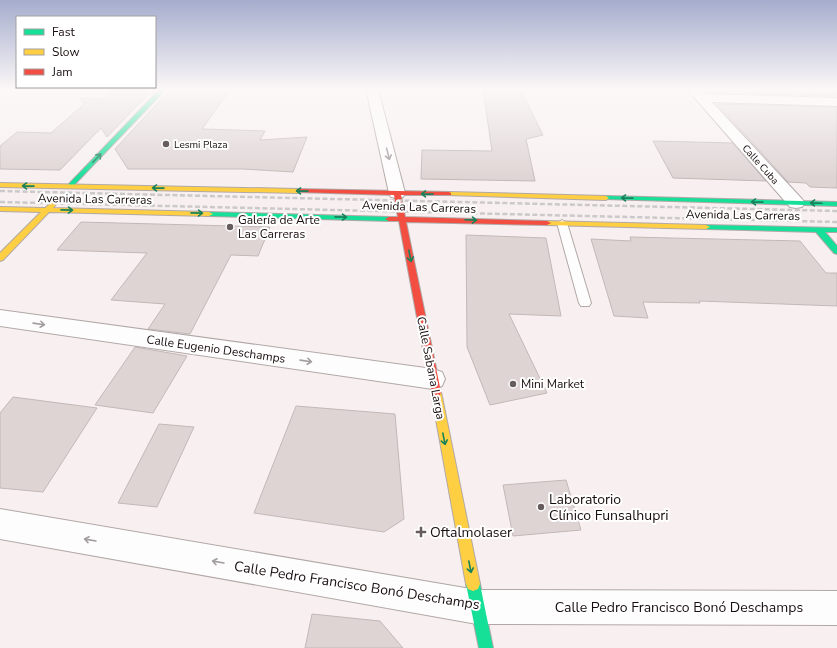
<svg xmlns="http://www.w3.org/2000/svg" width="837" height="648" font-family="'Nunito Sans',sans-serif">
<rect width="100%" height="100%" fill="#f8f0f0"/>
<path fill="#ded4d4" stroke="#c2b8b8" d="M 114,89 L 153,89 L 107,137 L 101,128 L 60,170 L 0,169 L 0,146 L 17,132 L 51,133 L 84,104 L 80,98 L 103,99 Z
M 483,89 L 520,89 L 543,135 L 526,139 L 535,181 L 421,179 L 422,150 L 492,151 Z
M 704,89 L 837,89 L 837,96 L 707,93 Z
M 170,90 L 229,91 L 202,129 L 265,131 L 260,140 L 307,137 L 293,172 L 243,169 L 128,169 L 115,149 Z
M 717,104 L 837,107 L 837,188 L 810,187 L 806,183 L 788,182 Z
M 653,141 L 733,143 L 766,181 L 673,178 Z
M 81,222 L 270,227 L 258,256 L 231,255 L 190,334 L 148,329 L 165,304 L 111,300 L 147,253 L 57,250 Z
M 466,235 L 546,238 L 561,316 L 509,314 L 547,393 L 490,405 L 467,347 Z
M 630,237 L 800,241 L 826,273 L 837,273 L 837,306 L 699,301 L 700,303 L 643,302 L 648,318 L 614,316 L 591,239 L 631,241 Z
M 135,347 L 187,356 L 153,413 L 95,405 Z
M 13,397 L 97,408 L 43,492 L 0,488 L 0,413 Z
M 296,406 L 395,414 L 404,519 L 384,532 L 254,513 Z
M 159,424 L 194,427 L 157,507 L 118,503 Z
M 566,480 L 581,530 L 513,536 L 503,485 Z
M 312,614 L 380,621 L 403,648 L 305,648 Z"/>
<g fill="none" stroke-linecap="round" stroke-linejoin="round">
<g stroke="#b2a8a8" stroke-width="2">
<path id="lane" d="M 562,220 L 567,223 L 591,303 L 589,306 L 581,306 L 579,303 L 557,223 Z"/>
</g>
<g stroke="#b2a8a8" stroke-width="2">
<path id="street" d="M 366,89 L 378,89 L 405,193 L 403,197 L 397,198 L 391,197 L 389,193 Z
M 687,89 L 700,89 L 705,94 L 837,98 L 837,106 L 712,102 L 802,199 L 805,203 L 802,207 L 796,208 L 790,207 Z
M 0,310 L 433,369 L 442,372 L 445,379 L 442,386 L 433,389 L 0,326 Z
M 0,509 L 477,590 L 837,591 L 837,625 L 477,624 L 0,539 Z"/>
</g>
<g stroke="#b2a8a8" stroke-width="2">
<path id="fast" d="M 160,89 L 166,89 L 72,187 L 68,187 L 68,185 Z
M 606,196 L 837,202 L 837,206 L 604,199 L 604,197 Z
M 206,212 L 389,217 L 393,219 L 389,221 L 209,216 L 206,216 Z
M 703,225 L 837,228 L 837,232 L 825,232 L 837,246 L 837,254 L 834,253 L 816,232 L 706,229 L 702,227 Z
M 473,577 L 478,579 L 480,584 L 493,648 L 479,648 L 466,584 L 468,579 Z"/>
</g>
<g stroke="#b2a8a8" stroke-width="2">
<path id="slow" d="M 0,183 L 298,189 L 301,191 L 298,193 L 0,187 Z
M 449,192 L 606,196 L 609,198 L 606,200 L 447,195 L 447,193 Z
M 54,201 L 57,203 L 53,208 L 209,212 L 213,214 L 209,216 L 49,212 L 3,260 L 0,261 L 0,253 L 41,212 L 0,211 L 0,207 L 45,208 Z
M 544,221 L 706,225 L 710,227 L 706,229 L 547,225 L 544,225 Z
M 436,388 L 440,389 L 441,392 L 480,584 L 478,589 L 473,591 L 468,589 L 466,584 L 431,392 L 432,389 Z"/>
</g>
<g stroke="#b2a8a8" stroke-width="2">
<path id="jam" d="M 298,189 L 449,192 L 451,193 L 451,195 L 401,195 L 405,217 L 547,221 L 551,223 L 547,225 L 406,222 L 441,392 L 440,395 L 436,396 L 432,395 L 431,392 L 399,221 L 389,221 L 385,219 L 389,217 L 398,217 L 394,195 L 296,192 L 296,190 Z"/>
</g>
<use href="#lane" fill="#fefdfd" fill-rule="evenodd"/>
<use href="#street" fill="#fefdfd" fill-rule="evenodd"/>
<use href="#fast" fill="#16e098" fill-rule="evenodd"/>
<use href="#slow" fill="#ffcf43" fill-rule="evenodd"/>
<use href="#jam" fill="#f24e42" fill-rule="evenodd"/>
<path stroke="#cbc9c9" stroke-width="2.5" stroke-dasharray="5 2.5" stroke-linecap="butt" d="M 0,191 L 837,211
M 0,202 L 837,222"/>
</g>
<defs><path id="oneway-shaft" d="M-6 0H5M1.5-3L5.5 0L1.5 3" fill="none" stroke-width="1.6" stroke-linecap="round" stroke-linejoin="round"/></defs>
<g stroke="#a29d9e">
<use href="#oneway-shaft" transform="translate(388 154) rotate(76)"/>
<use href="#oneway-shaft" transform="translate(39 324) rotate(8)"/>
<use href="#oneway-shaft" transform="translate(306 361) rotate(8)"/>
<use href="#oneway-shaft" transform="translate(90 540) rotate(-170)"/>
<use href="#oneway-shaft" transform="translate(218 562) rotate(-170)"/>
</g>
<g stroke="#17825a">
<use href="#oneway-shaft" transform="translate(97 158) rotate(-46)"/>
<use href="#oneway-shaft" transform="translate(28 186) rotate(-179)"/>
<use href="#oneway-shaft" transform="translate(158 188) rotate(-179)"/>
<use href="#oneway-shaft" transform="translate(302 191) rotate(-179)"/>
<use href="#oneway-shaft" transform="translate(427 194) rotate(-179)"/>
<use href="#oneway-shaft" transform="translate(627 198) rotate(-179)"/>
<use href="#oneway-shaft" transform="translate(757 202) rotate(-179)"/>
<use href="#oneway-shaft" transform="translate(816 203) rotate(-178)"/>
<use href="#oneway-shaft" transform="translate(67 210) rotate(1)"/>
<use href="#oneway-shaft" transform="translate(197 213) rotate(1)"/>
<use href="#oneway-shaft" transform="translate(341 217) rotate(1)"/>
<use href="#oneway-shaft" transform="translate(471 220) rotate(2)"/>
<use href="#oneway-shaft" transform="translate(410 256) rotate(79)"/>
<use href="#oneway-shaft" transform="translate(444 439) rotate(79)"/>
<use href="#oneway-shaft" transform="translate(470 567) rotate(79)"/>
</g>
<linearGradient id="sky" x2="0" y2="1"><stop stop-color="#a5adcd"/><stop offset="0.5" stop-color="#fcf8f8"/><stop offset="1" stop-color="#fcf8f8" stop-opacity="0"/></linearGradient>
<rect width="837" height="179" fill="url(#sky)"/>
<g fill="#675d5e" stroke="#fff" stroke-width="1.5">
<circle cx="166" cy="144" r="4"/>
<circle cx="230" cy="227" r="4"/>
<circle cx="513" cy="384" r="4"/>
<circle cx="541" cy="507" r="4"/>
<path d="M419 526h4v4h4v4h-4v4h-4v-4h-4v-4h4z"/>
</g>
<g text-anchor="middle" stroke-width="4" stroke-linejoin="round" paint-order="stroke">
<g font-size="10" fill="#190e0f" stroke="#fff" text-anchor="start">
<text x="174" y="148">Lesmi Plaza</text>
</g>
<g font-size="10" fill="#190e0f" stroke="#fff">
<text transform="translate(761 164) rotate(48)" y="4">Calle Cuba</text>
</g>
<g font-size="12" fill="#190e0f" stroke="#fff">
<text transform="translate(95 199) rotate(1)" y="4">Avenida Las Carreras</text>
<text transform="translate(419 207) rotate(2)" y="4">Avenida Las Carreras</text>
<text transform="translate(743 215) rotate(1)" y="4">Avenida Las Carreras</text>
<text transform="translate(216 349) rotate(8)" y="4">Calle Eugenio Deschamps</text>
<text transform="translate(431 368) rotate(79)" y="4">Calle Sabana Larga</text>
</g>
<g font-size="12" fill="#190e0f" stroke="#fff" text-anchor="start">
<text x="238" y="224">Galería de Arte<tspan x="238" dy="14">Las Carreras</tspan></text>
<text x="521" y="388">Mini Market</text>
</g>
<g font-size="14" fill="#190e0f" stroke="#fff" text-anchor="start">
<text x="549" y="504">Laboratorio<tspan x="549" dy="16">Clínico Funsalhupri</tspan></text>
<text x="430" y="537">Oftalmolaser</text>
</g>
<g font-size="14" fill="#190e0f" stroke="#fff">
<text transform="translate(357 585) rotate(9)" y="5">Calle Pedro Francisco Bonó Deschamps</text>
<text x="679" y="612">Calle Pedro Francisco Bonó Deschamps</text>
</g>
</g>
<rect x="16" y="16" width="140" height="72" fill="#ffffff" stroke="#a39f9f"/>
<rect x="24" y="29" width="20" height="6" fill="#16e098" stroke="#a39f9f"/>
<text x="52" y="36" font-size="12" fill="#190e0f">Fast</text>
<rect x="24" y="49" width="20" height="6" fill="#ffcf43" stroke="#a39f9f"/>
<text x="52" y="56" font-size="12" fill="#190e0f">Slow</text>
<rect x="24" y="69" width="20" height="6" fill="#f24e42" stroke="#a39f9f"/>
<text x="52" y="76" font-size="12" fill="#190e0f">Jam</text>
</svg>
